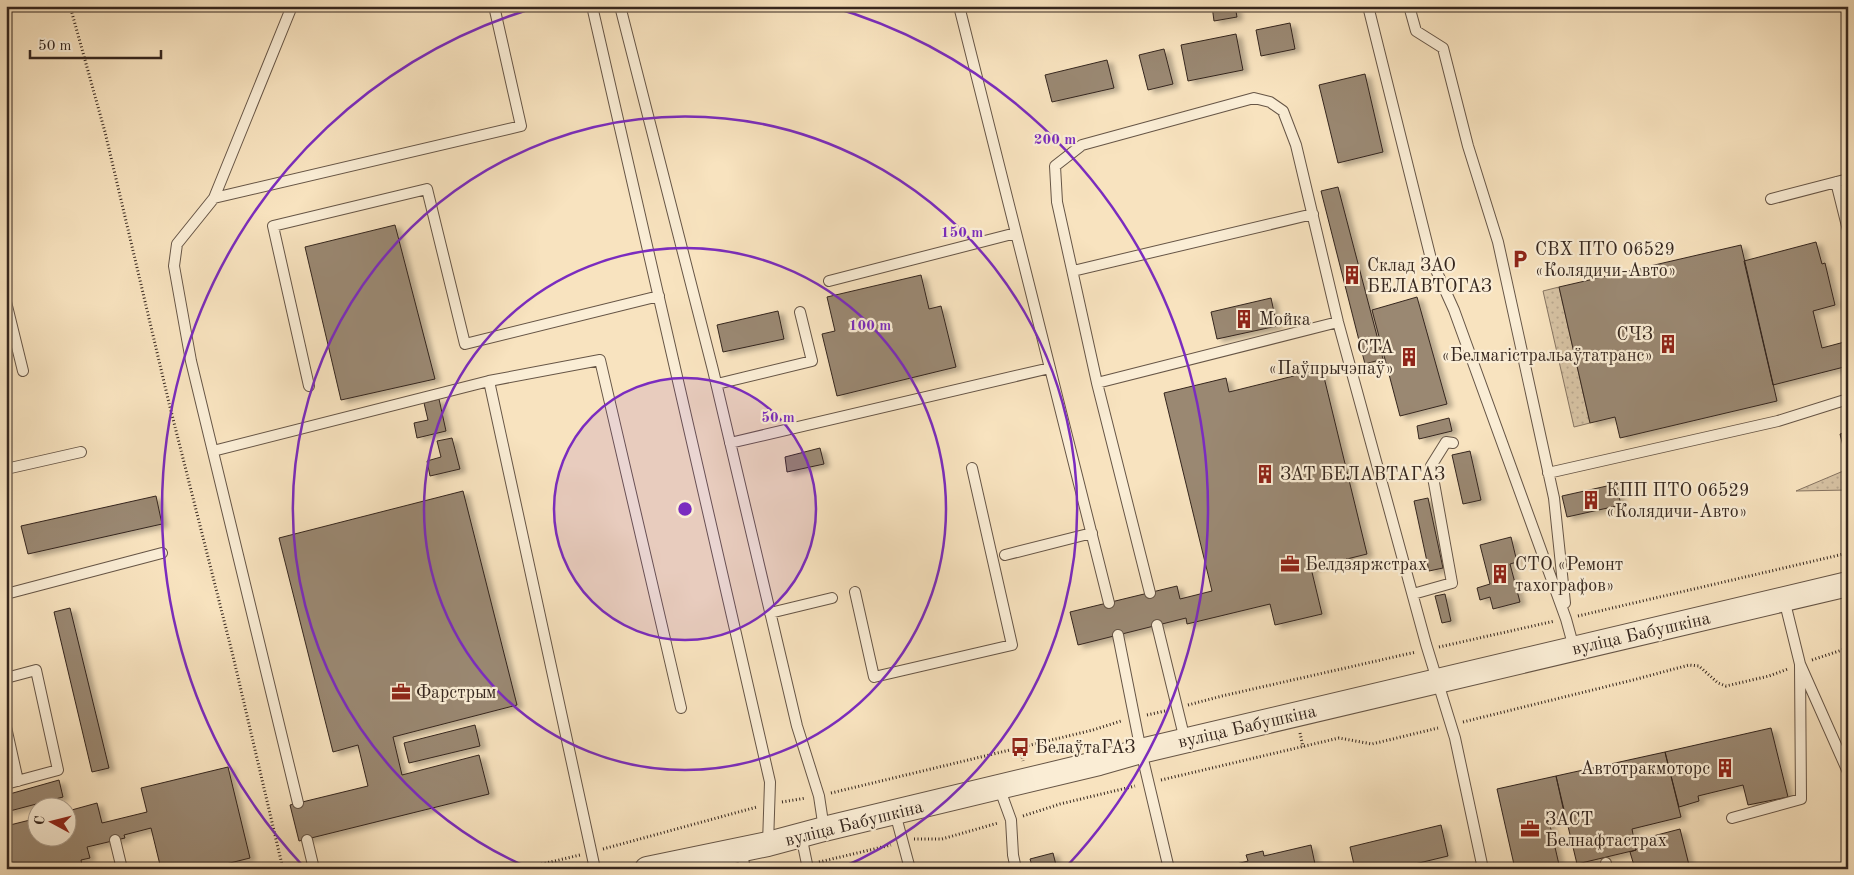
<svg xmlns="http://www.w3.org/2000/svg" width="1854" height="875" font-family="'Old Standard TT',serif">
<defs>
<pattern id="grass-dots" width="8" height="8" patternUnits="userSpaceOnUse" patternTransform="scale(1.25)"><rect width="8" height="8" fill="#d7c3a4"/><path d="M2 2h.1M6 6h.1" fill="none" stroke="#b9a78d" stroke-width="1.8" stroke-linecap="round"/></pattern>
<filter id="shadow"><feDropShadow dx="5.5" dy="3" stdDeviation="2.5" flood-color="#0004"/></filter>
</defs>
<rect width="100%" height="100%" fill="#f8e3bf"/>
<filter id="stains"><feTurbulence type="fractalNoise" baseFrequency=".004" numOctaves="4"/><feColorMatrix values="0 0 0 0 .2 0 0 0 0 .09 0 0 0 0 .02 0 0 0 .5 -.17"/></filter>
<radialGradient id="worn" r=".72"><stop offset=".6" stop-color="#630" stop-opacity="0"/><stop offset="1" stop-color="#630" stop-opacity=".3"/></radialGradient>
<path fill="url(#grass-dots)" stroke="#867461" d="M 1559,287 L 1590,423 L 1574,427 L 1543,291 Z
M 1848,469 L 1848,490 L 1796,491 Z"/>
<path fill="#9a8872" stroke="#35261e" filter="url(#shadow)" d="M 1212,6 L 1235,6 L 1237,17 L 1214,21 Z
M 1290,23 L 1295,49 L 1261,56 L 1256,30 Z
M 1236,34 L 1243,70 L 1188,81 L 1181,45 Z
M 1164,49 L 1173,84 L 1148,90 L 1139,55 Z
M 1107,60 L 1114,88 L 1052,102 L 1045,75 Z
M 1365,74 L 1383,152 L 1338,163 L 1319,85 Z
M 1338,187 L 1383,359 L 1365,364 L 1321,191 Z
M 395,225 L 435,379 L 341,400 L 305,247 Z
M 1816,242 L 1822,264 L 1825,263 L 1835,305 L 1813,311 L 1822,348 L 1848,341 L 1848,366 L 1773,385 L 1744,261 Z
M 1741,245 L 1777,401 L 1620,438 L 1615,417 L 1590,423 L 1559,287 Z
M 921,275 L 929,309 L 941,306 L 956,367 L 837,396 L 822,334 L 835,331 L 827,297 Z
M 1417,297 L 1447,404 L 1400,416 L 1372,310 Z
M 1271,298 L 1277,326 L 1217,339 L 1211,312 Z
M 778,311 L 784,339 L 723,352 L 717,325 Z
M 1322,369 L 1367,554 L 1311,568 L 1322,614 L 1275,625 L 1270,604 L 1187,624 L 1186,618 L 1078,645 L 1070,612 L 1177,586 L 1180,599 L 1212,591 L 1164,393 L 1226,378 L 1229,392 Z
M 439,399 L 446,431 L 417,438 L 414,423 L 428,420 L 424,403 Z
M 1449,418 L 1452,431 L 1419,439 L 1417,426 Z
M 1848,432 L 1848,466 L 1840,434 Z
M 452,438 L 460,469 L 430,476 L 427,461 L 441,457 L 437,441 Z
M 820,448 L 824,464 L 787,472 L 785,457 Z
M 1470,451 L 1481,500 L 1463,504 L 1452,455 Z
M 1616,484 L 1621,505 L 1567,517 L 1562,496 Z
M 463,491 L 517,705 L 393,737 L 402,775 L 479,755 L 489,794 L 299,841 L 290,805 L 368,786 L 358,745 L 333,752 L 279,538 Z
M 156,496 L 162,524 L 28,554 L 21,526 Z
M 1428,498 L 1443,568 L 1429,571 L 1414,501 Z
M 1511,537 L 1517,562 L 1510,564 L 1520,602 L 1493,609 L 1490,597 L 1480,600 L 1477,588 L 1490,584 L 1480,545 Z
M 1445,594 L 1451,621 L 1442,623 L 1435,596 Z
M 70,608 L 109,768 L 92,772 L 54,612 Z
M 475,725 L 480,746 L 409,763 L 404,743 Z
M 1771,728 L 1788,797 L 1748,805 L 1743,785 L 1698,796 L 1699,801 L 1679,807 L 1665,752 Z
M 1665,752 L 1681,817 L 1632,829 L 1636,850 L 1577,864 L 1556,776 Z
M 228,767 L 250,858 L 206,869 L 161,869 L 151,828 L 124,835 L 125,838 L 87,847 L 90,858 L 81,860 L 83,869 L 6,869 L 6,826 L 38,818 L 38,838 L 68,838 L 68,811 L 97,803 L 102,823 L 147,812 L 141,788 Z
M 1556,776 L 1565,817 L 1549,821 L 1560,869 L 1515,869 L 1497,789 Z
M 59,780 L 63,797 L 6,812 L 6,795 Z
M 1441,825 L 1448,856 L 1394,869 L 1355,869 L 1350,847 Z
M 1680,829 L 1690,869 L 1635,869 L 1630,852 L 1636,850 L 1634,841 Z
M 1311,845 L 1316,869 L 1218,869 L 1248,861 L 1246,855 L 1263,851 L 1264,856 Z
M 1053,853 L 1057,869 L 1033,869 L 1030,859 Z"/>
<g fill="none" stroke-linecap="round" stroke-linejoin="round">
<g stroke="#665546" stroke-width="12">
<path id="service" d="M 292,6 L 214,198 L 177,244 L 174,266 L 191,361 L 298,803
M 592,6 L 770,782 L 768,844
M 620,6 L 713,370 L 797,726 L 819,796 L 824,829
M 959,6 L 1109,603
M 1368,6 L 1431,259 L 1454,310 L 1566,619 L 1574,648
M 1409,6 L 1416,31 L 1443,48 L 1468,146 L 1498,242 L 1554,498 L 1565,603
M 1836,182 L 1848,230
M 214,198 L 521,126 L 494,6
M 1771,199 L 1848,179
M 1073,271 L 1313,214
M 829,281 L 1016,233
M 6,302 L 23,371
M 489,381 L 600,360 L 681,708
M 1097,383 L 1338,322
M 717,384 L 812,361 L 800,312
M 309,386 L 273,226 L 427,189 L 465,344 L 659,296
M 730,443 L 1050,368
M 213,451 L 489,381 L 595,869
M 6,469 L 81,452
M 1548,473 L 1778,421 L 1848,399
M 1005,555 L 1092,533
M 855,592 L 874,677 L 1012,645 L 972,468
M 1150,593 L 1097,383 L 1057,202 L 1055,166 L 1082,145 L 1254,98 L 1270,102 L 1283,111 L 1296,145 L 1338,322 L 1426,644 L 1455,738 L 1483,869
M 6,594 L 162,553
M 1413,594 L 1452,583 L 1431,466 L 1446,442 L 1453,443
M 1784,599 L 1800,664
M 770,613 L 832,598
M 1157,625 L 1185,740
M 1118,635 L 1141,751 L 1169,869
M 6,678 L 36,670 L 58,770 L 6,784
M 6,727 L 18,781
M 999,787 L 1011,820 L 1013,855 L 1016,869
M 895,813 L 910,869
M 1732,818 L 1801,799 L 1800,664 L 1848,772
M 801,835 L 808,869
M 115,840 L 122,869
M 307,840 L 314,869
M 741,849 L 745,869
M 1606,863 L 1607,869
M 430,869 L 431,869"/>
</g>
<g stroke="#665546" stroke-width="26">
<path id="tertiary" d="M 647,869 L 768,844 L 824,829 L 1099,763 L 1141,751 L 1848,584"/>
</g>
<path stroke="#35261e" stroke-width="3" stroke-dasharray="1 2.5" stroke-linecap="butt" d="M 70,6 L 105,132 L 169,403 L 233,656 L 283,869
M 1578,616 L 1848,553
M 1439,647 L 1555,621
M 1812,660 L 1848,648
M 1188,705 L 1222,696 L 1416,652
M 1147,715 L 1165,711
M 1463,722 L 1633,680 L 1689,665 L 1699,666 L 1718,683 L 1726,686 L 1769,676 L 1788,669
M 1300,733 L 1303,747
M 1020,747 L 1023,761
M 1161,780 L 1339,738 L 1372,744 L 1438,728
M 831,793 L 1093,730 L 1121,721
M 782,802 L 806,798
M 1023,816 L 1060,804 L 1135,786
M 914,839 L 942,839 L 998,823
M 603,849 L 757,807
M 819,862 L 891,845
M 521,869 L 580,855"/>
<use href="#service" stroke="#faedd5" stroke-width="10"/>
<use href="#tertiary" stroke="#faedd5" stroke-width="24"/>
</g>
<circle cx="685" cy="509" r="131" fill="#7b2cbf" fill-opacity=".12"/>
<g fill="none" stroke="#7b2cbf" stroke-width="2.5">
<circle cx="685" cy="509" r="131"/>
<circle cx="685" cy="509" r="261"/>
<path d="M529 868A392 392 0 1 1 841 868"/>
<path d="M303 866A523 523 0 0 1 541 6M829 6A523 523 0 0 1 1067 866"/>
</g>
<defs>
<g id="parking-bare" transform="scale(1.5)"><path d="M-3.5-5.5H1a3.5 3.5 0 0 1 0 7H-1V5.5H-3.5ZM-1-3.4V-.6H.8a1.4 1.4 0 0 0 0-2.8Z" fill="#8f2418" stroke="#faedd5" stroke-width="2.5" paint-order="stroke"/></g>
<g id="building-bare" transform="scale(1.5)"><path d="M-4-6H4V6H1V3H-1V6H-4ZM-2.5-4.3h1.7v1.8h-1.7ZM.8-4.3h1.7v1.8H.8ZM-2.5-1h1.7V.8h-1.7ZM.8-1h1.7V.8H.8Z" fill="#8f2418" stroke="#faedd5" stroke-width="2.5" paint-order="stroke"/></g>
<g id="office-bare" transform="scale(1.5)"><path d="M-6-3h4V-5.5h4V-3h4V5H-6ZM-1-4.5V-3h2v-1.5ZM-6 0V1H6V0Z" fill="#8f2418" stroke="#faedd5" stroke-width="2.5" paint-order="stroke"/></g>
<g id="bus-bare" transform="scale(1.5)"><path d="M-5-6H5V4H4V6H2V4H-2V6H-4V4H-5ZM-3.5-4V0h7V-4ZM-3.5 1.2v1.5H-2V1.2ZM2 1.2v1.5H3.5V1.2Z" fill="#8f2418" stroke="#faedd5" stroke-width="2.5" paint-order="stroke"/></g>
</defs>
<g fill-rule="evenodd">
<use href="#parking-bare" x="1520" y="259"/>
<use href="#building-bare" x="1352" y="275"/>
<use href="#building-bare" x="1244" y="319"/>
<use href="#building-bare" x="1668" y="344"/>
<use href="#building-bare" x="1409" y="357"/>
<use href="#building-bare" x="1265" y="474"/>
<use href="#building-bare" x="1591" y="500"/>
<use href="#office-bare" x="1290" y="564"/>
<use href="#building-bare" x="1500" y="574"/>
<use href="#office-bare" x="401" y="692"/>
<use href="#bus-bare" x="1020" y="747"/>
<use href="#building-bare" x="1725" y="768"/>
<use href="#office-bare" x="1530" y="829"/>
</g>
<g text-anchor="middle" stroke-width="4.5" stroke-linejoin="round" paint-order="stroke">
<g font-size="18" fill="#35261e" stroke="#faedd5" text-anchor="start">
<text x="1535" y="255">СВХ ПТО 06529<tspan x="1535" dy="21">«Колядичи-Авто»</tspan></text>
<text x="1367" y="271">Склад ЗАО<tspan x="1367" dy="21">БЕЛАВТОГАЗ</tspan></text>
<text x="1259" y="325">Мойка</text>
<text x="1653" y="340" text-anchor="end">СЧЗ<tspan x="1653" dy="21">«Белмагістральаўтатранс»</tspan></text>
<text x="1394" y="353" text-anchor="end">СТА<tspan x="1394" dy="21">«Паўпрычэпаў»</tspan></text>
<text x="1280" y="480">ЗАТ БЕЛАВТАГАЗ</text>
<text x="1606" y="496">КПП ПТО 06529<tspan x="1606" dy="21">«Колядичи-Авто»</tspan></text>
<text x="1305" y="570">Белдзяржстрах</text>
<text x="1515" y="570">СТО «Ремонт<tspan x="1515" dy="21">тахографов»</tspan></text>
<text x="416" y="698">Фарстрым</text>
<text x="1035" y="753">БелаўтаГАЗ</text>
<text x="1710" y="774" text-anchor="end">Автотракмоторс</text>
<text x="1545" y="825">ЗАСТ<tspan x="1545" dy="21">Белнафтастрах</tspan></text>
</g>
<g font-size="18" fill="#35261e" stroke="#faedd5">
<text transform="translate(1641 633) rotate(-13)" y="6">вуліца Бабушкіна</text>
<text transform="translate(1247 726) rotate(-13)" y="6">вуліца Бабушкіна</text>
<text transform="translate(854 823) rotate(-14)" y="6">вуліца Бабушкіна</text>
</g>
</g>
<circle cx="685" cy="509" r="8" fill="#7b2cbf" stroke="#faedd5" stroke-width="2.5"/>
<g font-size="15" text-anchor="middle" font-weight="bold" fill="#7b2cbf" stroke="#faedd5" stroke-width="4.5" stroke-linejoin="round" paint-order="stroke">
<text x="1055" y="144">200 m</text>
<text x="962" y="237">150 m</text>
<text x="870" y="330">100 m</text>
<text x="778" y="422">50 m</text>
</g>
<rect width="1854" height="875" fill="none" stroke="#f8e3bf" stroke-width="25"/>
<rect x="8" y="8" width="1839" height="860" fill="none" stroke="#35261e" stroke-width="2.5"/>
<rect x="12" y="12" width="1829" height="850" fill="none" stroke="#35261e"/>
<g transform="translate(52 822) rotate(277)"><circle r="24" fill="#faedd5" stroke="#ab9d8c"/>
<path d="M0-4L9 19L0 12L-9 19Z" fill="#8f2418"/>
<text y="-8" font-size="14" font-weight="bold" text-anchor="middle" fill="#35261e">С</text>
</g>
<path d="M30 50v8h131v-8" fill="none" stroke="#35261e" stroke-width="2.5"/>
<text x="38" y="50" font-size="15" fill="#35261e" stroke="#faedd5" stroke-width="4" paint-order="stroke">50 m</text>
<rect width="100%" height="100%" filter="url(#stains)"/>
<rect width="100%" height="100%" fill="url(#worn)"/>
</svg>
